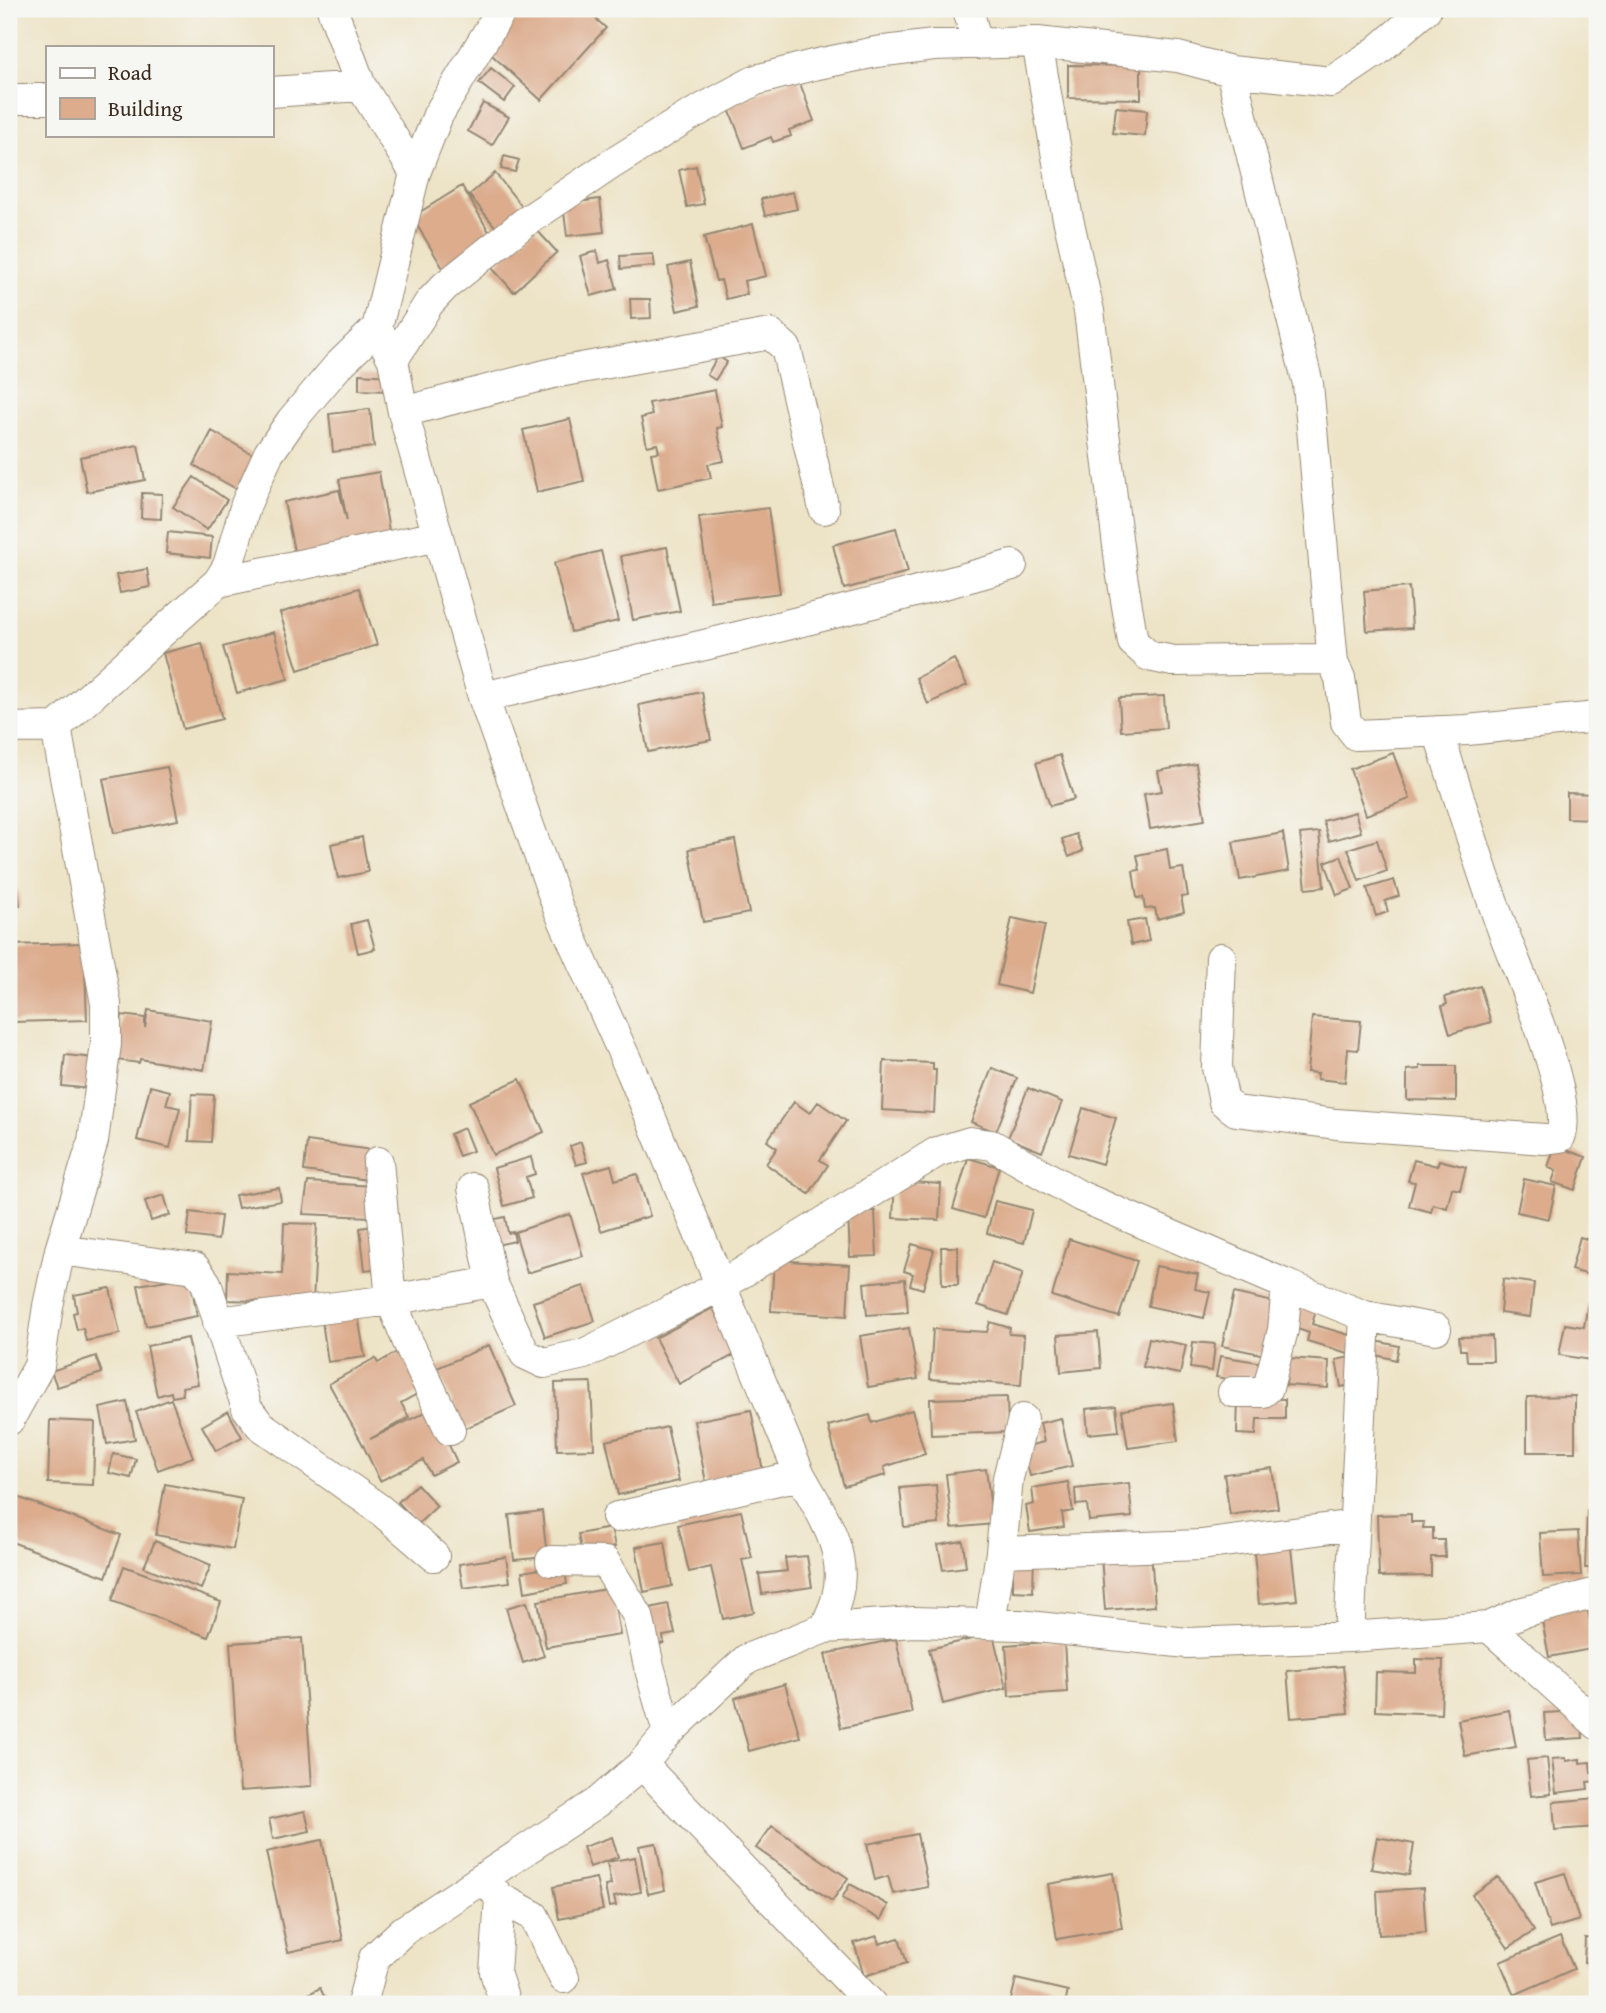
<svg xmlns="http://www.w3.org/2000/svg" width="1606" height="2013" font-family="'Gentium Book Plus',serif">
<rect width="100%" height="100%" fill="#f6f6f2"/>
<filter id="ink" filterUnits="userSpaceOnUse"><feTurbulence type="fractalNoise" baseFrequency=".0143" numOctaves="2"/><feDisplacementMap in="SourceGraphic" scale="14" xChannelSelector="R" yChannelSelector="G"/><feConvolveMatrix kernelMatrix="1 2 1 2 8 2 1 2 1" color-interpolation-filters="sRGB"/></filter>
<filter id="wash" filterUnits="userSpaceOnUse"><feTurbulence type="fractalNoise" baseFrequency=".00686" numOctaves="4" result="noise"/><feDisplacementMap in="SourceGraphic" scale="28" xChannelSelector="R" yChannelSelector="G"/><feGaussianBlur stdDeviation="1.57" result="paint"/><feColorMatrix in="noise" values="0 0 0 0 0 0 0 0 0 0 0 0 0 0 0 0 0 1.4 0 .05"/><feComposite in="paint" operator="in"/></filter>
<g filter="url(#wash)">
<rect width="100%" height="100%" fill="#ede3c6"/>
<g id="blocks">
<path fill="#dcac8d" d="M 515,9 L 585,9 L 606,28 L 541,100 L 482,46 Z
M 1068,65 L 1141,66 L 1141,99 L 1068,98 Z
M 491,68 L 515,87 L 504,102 L 479,83 Z
M 798,78 L 814,121 L 789,130 L 791,136 L 773,142 L 771,137 L 744,148 L 728,106 Z
M 483,103 L 509,117 L 492,145 L 468,131 Z
M 1116,107 L 1147,110 L 1145,136 L 1113,133 Z
M 504,156 L 519,160 L 515,172 L 501,169 Z
M 696,166 L 704,204 L 687,207 L 679,170 Z
M 495,173 L 523,208 L 498,230 L 469,195 Z
M 462,186 L 494,240 L 444,270 L 412,217 Z
M 793,192 L 797,209 L 765,216 L 761,199 Z
M 600,199 L 604,232 L 567,236 L 563,204 Z
M 753,224 L 766,276 L 744,281 L 747,294 L 726,299 L 721,280 L 716,281 L 704,237 Z
M 535,228 L 557,252 L 514,292 L 492,268 Z
M 597,251 L 600,263 L 609,260 L 617,289 L 591,296 L 580,256 Z
M 653,254 L 655,266 L 621,269 L 620,256 Z
M 690,262 L 699,306 L 677,311 L 668,267 Z
M 630,299 L 650,299 L 651,318 L 631,319 Z
M 718,356 L 727,362 L 715,380 L 707,375 Z
M 359,374 L 391,376 L 390,391 L 359,390 Z
M 715,390 L 722,427 L 717,428 L 724,461 L 708,464 L 711,478 L 658,489 L 651,453 L 659,452 L 657,444 L 647,446 L 641,418 L 652,415 L 649,403 Z
M 370,409 L 374,447 L 333,452 L 329,414 Z
M 570,419 L 584,481 L 537,492 L 523,430 Z
M 212,431 L 259,458 L 240,491 L 194,465 Z
M 138,445 L 145,480 L 87,492 L 80,457 Z
M 379,472 L 390,537 L 296,561 L 284,502 L 339,490 L 347,521 L 339,479 Z
M 194,477 L 227,500 L 207,530 L 173,507 Z
M 142,493 L 162,494 L 161,519 L 141,518 Z
M 768,508 L 780,593 L 711,602 L 699,517 Z
M 896,528 L 908,572 L 844,589 L 833,545 Z
M 168,532 L 212,537 L 210,558 L 166,553 Z
M 667,547 L 680,611 L 633,620 L 621,556 Z
M 601,551 L 618,621 L 571,632 L 554,563 Z
M 147,569 L 150,587 L 120,593 L 116,575 Z
M 1409,587 L 1412,628 L 1367,631 L 1364,591 Z
M 359,588 L 377,645 L 298,670 L 280,613 Z
M 274,632 L 288,679 L 237,693 L 223,647 Z
M 202,643 L 222,719 L 183,729 L 163,653 Z
M 954,659 L 967,685 L 928,704 L 916,678 Z
M 702,692 L 711,740 L 648,752 L 639,705 Z
M 1164,696 L 1166,728 L 1121,731 L 1119,698 Z
M 1393,753 L 1410,799 L 1366,815 L 1350,769 Z
M 1060,755 L 1074,799 L 1050,806 L 1036,763 Z
M 1196,764 L 1205,820 L 1150,829 L 1144,794 L 1162,791 L 1158,771 Z
M 167,767 L 178,820 L 114,833 L 103,779 Z
M 1567,793 L 1594,794 L 1593,819 L 1567,818 Z
M 1355,812 L 1361,832 L 1329,841 L 1323,821 Z
M 1319,832 L 1324,887 L 1306,889 L 1300,834 Z
M 1283,833 L 1289,871 L 1240,880 L 1233,842 Z
M 1076,834 L 1083,851 L 1069,857 L 1062,839 Z
M 362,837 L 368,872 L 338,878 L 331,844 Z
M 735,840 L 749,913 L 703,922 L 689,849 Z
M 1377,840 L 1387,871 L 1359,881 L 1348,849 Z
M 1167,849 L 1170,870 L 1183,868 L 1188,896 L 1181,897 L 1184,912 L 1157,919 L 1155,908 L 1145,909 L 1143,897 L 1137,898 L 1133,871 L 1140,870 L 1137,855 Z
M 1341,856 L 1353,889 L 1337,895 L 1325,862 Z
M 9,877 L 12,891 L 18,890 L 20,906 L 9,908 Z
M 1394,880 L 1399,896 L 1385,901 L 1388,912 L 1376,916 L 1367,888 Z
M 1012,918 L 1045,925 L 1030,993 L 997,985 Z
M 1145,919 L 1149,941 L 1131,945 L 1127,922 Z
M 367,920 L 375,949 L 358,953 L 351,924 Z
M 84,943 L 87,1020 L 13,1022 L 10,945 Z
M 1480,986 L 1491,1022 L 1450,1034 L 1442,1006 L 1447,1004 L 1445,997 Z
M 148,1010 L 212,1021 L 204,1070 L 140,1059 L 139,1063 L 116,1060 L 122,1015 L 145,1018 L 145,1028 Z
M 1312,1017 L 1361,1021 L 1358,1050 L 1348,1049 L 1345,1082 L 1317,1079 L 1318,1073 L 1307,1072 Z
M 65,1055 L 95,1058 L 92,1089 L 62,1086 Z
M 884,1061 L 933,1063 L 933,1070 L 936,1070 L 934,1113 L 882,1110 Z
M 1420,1066 L 1456,1066 L 1456,1101 L 1407,1100 L 1407,1070 L 1420,1069 Z
M 992,1068 L 1017,1078 L 996,1132 L 971,1122 Z
M 520,1079 L 544,1132 L 493,1155 L 469,1102 Z
M 150,1086 L 170,1091 L 166,1105 L 180,1108 L 170,1148 L 137,1140 Z
M 1028,1088 L 1062,1102 L 1042,1152 L 1008,1138 Z
M 192,1094 L 214,1095 L 211,1142 L 189,1141 Z
M 794,1102 L 810,1113 L 818,1102 L 846,1121 L 820,1160 L 828,1165 L 809,1194 L 766,1164 L 777,1148 L 767,1141 Z
M 1083,1108 L 1116,1118 L 1102,1164 L 1069,1154 Z
M 464,1128 L 473,1151 L 459,1156 L 450,1134 Z
M 307,1141 L 372,1150 L 368,1180 L 304,1171 Z
M 581,1142 L 587,1162 L 576,1165 L 570,1146 Z
M 1555,1146 L 1586,1157 L 1575,1190 L 1552,1182 L 1556,1171 L 1548,1167 Z
M 531,1157 L 535,1174 L 526,1177 L 532,1198 L 504,1206 L 494,1168 Z
M 968,1158 L 999,1167 L 984,1218 L 953,1209 Z
M 1414,1160 L 1437,1166 L 1439,1160 L 1466,1167 L 1460,1190 L 1452,1188 L 1447,1208 L 1433,1204 L 1431,1212 L 1409,1206 L 1415,1182 L 1408,1181 Z
M 611,1165 L 615,1180 L 637,1174 L 650,1216 L 601,1231 L 583,1173 Z
M 1524,1179 L 1556,1186 L 1549,1219 L 1517,1212 Z
M 895,1181 L 941,1184 L 939,1220 L 893,1218 Z
M 308,1182 L 373,1186 L 371,1217 L 303,1214 Z
M 279,1188 L 281,1201 L 238,1208 L 235,1195 Z
M 164,1195 L 170,1215 L 151,1221 L 145,1201 Z
M 995,1201 L 1032,1210 L 1024,1243 L 987,1233 Z
M 875,1211 L 877,1256 L 850,1257 L 848,1212 Z
M 190,1212 L 221,1216 L 218,1240 L 187,1236 Z
M 570,1214 L 583,1256 L 527,1273 L 515,1232 Z
M 505,1217 L 508,1233 L 513,1232 L 515,1241 L 496,1245 L 491,1220 Z
M 284,1223 L 317,1224 L 313,1303 L 227,1300 L 228,1271 L 282,1274 Z
M 378,1225 L 383,1268 L 365,1270 L 360,1228 Z
M 1580,1237 L 1597,1242 L 1597,1277 L 1571,1270 Z
M 1069,1239 L 1137,1261 L 1119,1317 L 1052,1296 Z
M 912,1244 L 934,1250 L 923,1289 L 910,1285 L 913,1274 L 904,1271 Z
M 941,1247 L 958,1247 L 958,1285 L 942,1285 Z
M 774,1260 L 850,1265 L 847,1316 L 771,1311 Z
M 992,1262 L 1023,1273 L 1008,1315 L 978,1305 Z
M 1156,1266 L 1198,1274 L 1195,1289 L 1210,1292 L 1204,1318 L 1148,1306 Z
M 190,1276 L 197,1316 L 146,1326 L 138,1285 Z
M 905,1279 L 908,1312 L 867,1315 L 864,1283 Z
M 1503,1279 L 1534,1283 L 1530,1317 L 1500,1313 Z
M 584,1286 L 595,1321 L 545,1337 L 533,1302 Z
M 110,1288 L 120,1334 L 86,1341 L 83,1328 L 77,1330 L 73,1313 L 77,1312 L 74,1295 Z
M 1234,1293 L 1281,1304 L 1270,1356 L 1222,1346 Z
M 1299,1302 L 1317,1307 L 1312,1324 L 1356,1337 L 1351,1354 L 1307,1341 L 1309,1333 L 1292,1327 Z
M 1588,1303 L 1597,1304 L 1597,1361 L 1559,1355 L 1565,1324 L 1584,1327 Z
M 713,1308 L 736,1354 L 679,1384 L 655,1338 Z
M 358,1316 L 365,1357 L 328,1362 L 322,1321 Z
M 990,1322 L 1010,1328 L 1009,1334 L 1024,1335 L 1021,1385 L 930,1379 L 933,1329 L 987,1332 Z
M 909,1328 L 918,1379 L 868,1387 L 860,1336 Z
M 1098,1332 L 1101,1368 L 1061,1372 L 1058,1335 Z
M 1492,1336 L 1493,1361 L 1467,1361 L 1466,1350 L 1460,1350 L 1459,1337 Z
M 188,1338 L 198,1384 L 182,1387 L 183,1395 L 172,1397 L 171,1392 L 157,1396 L 147,1346 Z
M 1149,1338 L 1186,1345 L 1180,1374 L 1143,1367 Z
M 1371,1340 L 1399,1346 L 1396,1360 L 1368,1353 Z
M 1193,1342 L 1215,1344 L 1212,1371 L 1190,1368 Z
M 489,1345 L 516,1406 L 464,1429 L 437,1368 Z
M 402,1349 L 426,1389 L 401,1403 L 409,1417 L 370,1439 L 432,1409 L 457,1462 L 431,1475 L 423,1460 L 380,1481 L 362,1443 L 329,1384 L 375,1358 L 378,1363 Z
M 96,1356 L 102,1373 L 57,1387 L 51,1371 Z
M 1220,1356 L 1264,1363 L 1261,1385 L 1216,1377 Z
M 1355,1356 L 1360,1383 L 1341,1387 L 1336,1360 Z
M 1288,1358 L 1329,1361 L 1328,1388 L 1286,1385 Z
M 591,1382 L 594,1449 L 557,1450 L 555,1383 Z
M 1575,1396 L 1575,1452 L 1527,1452 L 1527,1397 Z
M 1007,1397 L 1008,1432 L 931,1435 L 930,1399 Z
M 1238,1398 L 1285,1399 L 1285,1419 L 1257,1419 L 1256,1435 L 1237,1434 Z
M 171,1399 L 193,1457 L 158,1470 L 136,1412 Z
M 127,1402 L 135,1439 L 107,1444 L 100,1408 Z
M 1173,1403 L 1178,1441 L 1128,1448 L 1122,1410 Z
M 1116,1406 L 1119,1431 L 1088,1434 L 1086,1409 Z
M 751,1410 L 763,1471 L 706,1482 L 694,1421 Z
M 912,1410 L 925,1454 L 884,1467 L 886,1475 L 844,1486 L 828,1426 L 870,1415 L 872,1423 Z
M 228,1411 L 242,1437 L 216,1451 L 202,1426 Z
M 1061,1418 L 1072,1466 L 1030,1476 L 1023,1447 L 1044,1442 L 1040,1423 Z
M 50,1420 L 95,1422 L 93,1485 L 48,1483 Z
M 667,1427 L 679,1481 L 618,1495 L 606,1441 Z
M 113,1454 L 136,1459 L 131,1478 L 109,1473 Z
M 1272,1468 L 1278,1508 L 1230,1515 L 1224,1474 Z
M 986,1469 L 993,1524 L 952,1528 L 946,1474 Z
M 1068,1482 L 1073,1511 L 1062,1513 L 1064,1527 L 1030,1532 L 1026,1506 L 1034,1504 L 1032,1488 Z
M 1129,1483 L 1132,1517 L 1089,1521 L 1087,1504 L 1076,1505 L 1075,1489 Z
M 165,1484 L 242,1499 L 233,1549 L 156,1535 Z
M 417,1484 L 437,1506 L 418,1524 L 398,1502 Z
M 936,1485 L 939,1524 L 904,1527 L 900,1488 Z
M 9,1494 L 121,1535 L 106,1577 L 9,1541 Z
M 1587,1510 L 1597,1510 L 1597,1568 L 1585,1568 Z
M 542,1511 L 547,1557 L 514,1560 L 509,1515 Z
M 741,1511 L 752,1558 L 742,1560 L 754,1612 L 723,1619 L 711,1567 L 689,1572 L 678,1525 Z
M 1411,1514 L 1411,1522 L 1424,1522 L 1423,1528 L 1433,1528 L 1433,1540 L 1444,1540 L 1445,1557 L 1431,1557 L 1431,1576 L 1379,1577 L 1377,1515 Z
M 611,1528 L 615,1547 L 582,1554 L 578,1534 Z
M 1578,1531 L 1581,1575 L 1543,1577 L 1540,1533 Z
M 1290,1539 L 1297,1600 L 1259,1604 L 1253,1543 Z
M 155,1541 L 211,1565 L 201,1589 L 144,1567 Z
M 963,1541 L 966,1567 L 943,1570 L 938,1545 Z
M 665,1542 L 672,1586 L 644,1592 L 636,1547 Z
M 1151,1552 L 1155,1606 L 1105,1610 L 1101,1556 Z
M 1013,1553 L 1034,1554 L 1033,1592 L 1013,1591 Z
M 807,1556 L 812,1587 L 762,1594 L 759,1574 L 787,1571 L 785,1558 Z
M 506,1557 L 510,1582 L 463,1588 L 459,1564 Z
M 564,1565 L 567,1584 L 525,1592 L 522,1572 Z
M 124,1566 L 221,1602 L 208,1637 L 112,1601 Z
M 612,1588 L 620,1635 L 546,1647 L 538,1601 Z
M 527,1602 L 544,1656 L 523,1663 L 506,1608 Z
M 668,1604 L 675,1634 L 663,1636 L 664,1643 L 649,1647 L 641,1610 Z
M 1587,1606 L 1596,1648 L 1549,1657 L 1541,1615 Z
M 993,1634 L 1006,1688 L 943,1704 L 929,1649 Z
M 302,1638 L 312,1786 L 240,1791 L 230,1643 Z
M 896,1639 L 912,1713 L 841,1728 L 825,1654 Z
M 1064,1641 L 1067,1692 L 1009,1696 L 1006,1645 Z
M 1416,1659 L 1443,1660 L 1441,1714 L 1375,1711 L 1376,1672 L 1416,1673 Z
M 1343,1666 L 1348,1713 L 1291,1718 L 1287,1671 Z
M 785,1684 L 800,1737 L 749,1751 L 735,1698 Z
M 1509,1710 L 1516,1747 L 1465,1756 L 1458,1720 Z
M 1581,1711 L 1583,1738 L 1546,1740 L 1544,1713 Z
M 1547,1758 L 1551,1794 L 1531,1796 L 1527,1760 Z
M 1566,1758 L 1566,1761 L 1580,1759 L 1580,1763 L 1590,1762 L 1591,1773 L 1597,1772 L 1597,1781 L 1587,1782 L 1588,1789 L 1556,1793 L 1552,1759 Z
M 1597,1798 L 1597,1827 L 1555,1830 L 1553,1802 Z
M 305,1811 L 310,1831 L 273,1839 L 269,1819 Z
M 772,1826 L 848,1878 L 832,1901 L 756,1848 Z
M 917,1834 L 928,1887 L 893,1894 L 888,1876 L 875,1880 L 867,1844 Z
M 612,1837 L 618,1857 L 590,1867 L 583,1847 Z
M 1377,1837 L 1414,1844 L 1409,1875 L 1371,1869 Z
M 322,1840 L 343,1940 L 288,1952 L 266,1852 Z
M 656,1843 L 665,1890 L 648,1894 L 639,1846 Z
M 635,1857 L 641,1892 L 614,1897 L 616,1906 L 609,1907 L 605,1886 L 611,1885 L 607,1862 Z
M 1113,1873 L 1122,1928 L 1057,1939 L 1048,1884 Z
M 1565,1873 L 1579,1920 L 1550,1929 L 1535,1882 Z
M 1498,1877 L 1534,1931 L 1508,1948 L 1472,1895 Z
M 596,1878 L 603,1910 L 559,1919 L 553,1887 Z
M 850,1884 L 888,1905 L 881,1920 L 842,1898 Z
M 1423,1888 L 1426,1932 L 1379,1935 L 1377,1891 Z
M 877,1936 L 879,1944 L 899,1938 L 907,1963 L 864,1976 L 854,1943 Z
M 1560,1937 L 1574,1969 L 1514,1995 L 1500,1962 Z
M 1585,1938 L 1597,1939 L 1597,1963 L 1584,1962 Z
M 1016,1979 L 1068,1991 L 1065,2004 L 1010,2004 Z
M 320,1988 L 328,2004 L 294,2004 L 293,2002 Z"/>
</g>
</g>
<g filter="url(#ink)">
<use href="#blocks" fill-opacity="0" stroke="#948672" stroke-width="2"/>
<g fill="none" stroke-linecap="round" stroke-linejoin="round">
<g stroke="#948672" stroke-width="32">
<path id="minor" d="M 332,9 L 361,86 L 415,173
M 968,9 L 977,44
M 1037,42 L 1067,214 L 1089,311 L 1121,570 L 1133,642 L 1149,656 L 1173,661 L 1324,659 L 1333,663 L 1340,678 L 1346,722 L 1356,735 L 1467,730 L 1597,717
M 1231,71 L 1308,384 L 1333,663
M 271,92 L 361,86
M 9,99 L 47,99
M 377,328 L 393,360 L 403,412 L 483,697 L 558,908 L 632,1073 L 800,1475 C 821,1512 849,1552 837,1597 C 835,1607 829,1618 825,1628
M 393,360 L 429,303 L 445,286 L 524,223 L 610,165 L 687,117 L 756,80 L 813,65 L 876,52 L 934,45 L 1037,42 L 1178,57 L 1231,71 L 1331,82 L 1377,51 L 1426,9
M 403,412 L 553,373 L 770,334 L 786,348 L 824,509
M 218,582 L 438,536
M 483,697 C 660,656 837,615 1012,565
M 56,727 L 218,582 L 228,566 L 246,504 L 269,453 L 292,420 L 337,367 L 377,328 L 415,173 L 438,115 L 502,9
M 9,728 L 56,727
M 1221,958 L 1217,1067 L 1224,1102 L 1236,1111 L 1336,1124 L 1545,1139 L 1560,1137 C 1577,1099 1511,957 1497,914 C 1476,854 1457,792 1438,731
M 378,1162 L 391,1300 L 407,1340 L 450,1430
M 473,1188 L 492,1282 L 525,1354 L 544,1363 L 584,1354 L 722,1285 L 937,1152 L 970,1142 L 992,1145 L 1080,1196 L 1287,1285 L 1365,1316 L 1436,1329
M 60,1250 L 195,1268 L 206,1283 L 247,1408 L 260,1425 L 378,1508 L 434,1556
M 218,1322 L 391,1300 L 492,1282
M 1233,1392 L 1263,1392 L 1268,1388 L 1283,1330 L 1287,1285
M 9,1420 L 39,1366 L 48,1306 L 60,1250 L 93,1141 L 106,1044 L 106,1004 L 56,727
M 617,1517 L 800,1475
M 1001,1552 L 1201,1545 L 1354,1525
M 551,1561 L 605,1562 L 638,1616 L 649,1666 L 668,1733
M 990,1624 L 1001,1552 L 1008,1478 L 1023,1419
M 1489,1627 L 1597,1724
M 1349,1637 L 1365,1316
M 642,1764 L 871,2004
M 484,1878 L 500,1898 L 534,1916 L 564,1978
M 500,1898 L 495,1972 L 505,2004
M 362,2004 L 374,1958 L 403,1931 L 598,1802 L 642,1764 L 668,1733 L 747,1659 L 825,1628 L 914,1622 L 1019,1625 L 1187,1643 L 1349,1637 L 1489,1627 L 1523,1612 L 1597,1593"/>
</g>
<use href="#minor" stroke="#fff" stroke-width="30"/>
</g>
</g>
<rect width="1606" height="2013" fill="none" stroke="#f6f6f2" stroke-width="35"/>
<rect x="46" y="46" width="228" height="91" fill="#f6f6f2" stroke="#aba49d" stroke-width="2"/>
<rect x="60" y="68" width="35" height="10" fill="#ffffff" stroke="#aba49d" stroke-width="2"/>
<text x="108" y="80" font-size="21" fill="#3b2a1e">Road</text>
<rect x="60" y="98" width="35" height="21" fill="#dcac8d" stroke="#aba49d" stroke-width="2"/>
<text x="108" y="116" font-size="21" fill="#3b2a1e">Building</text>
</svg>
